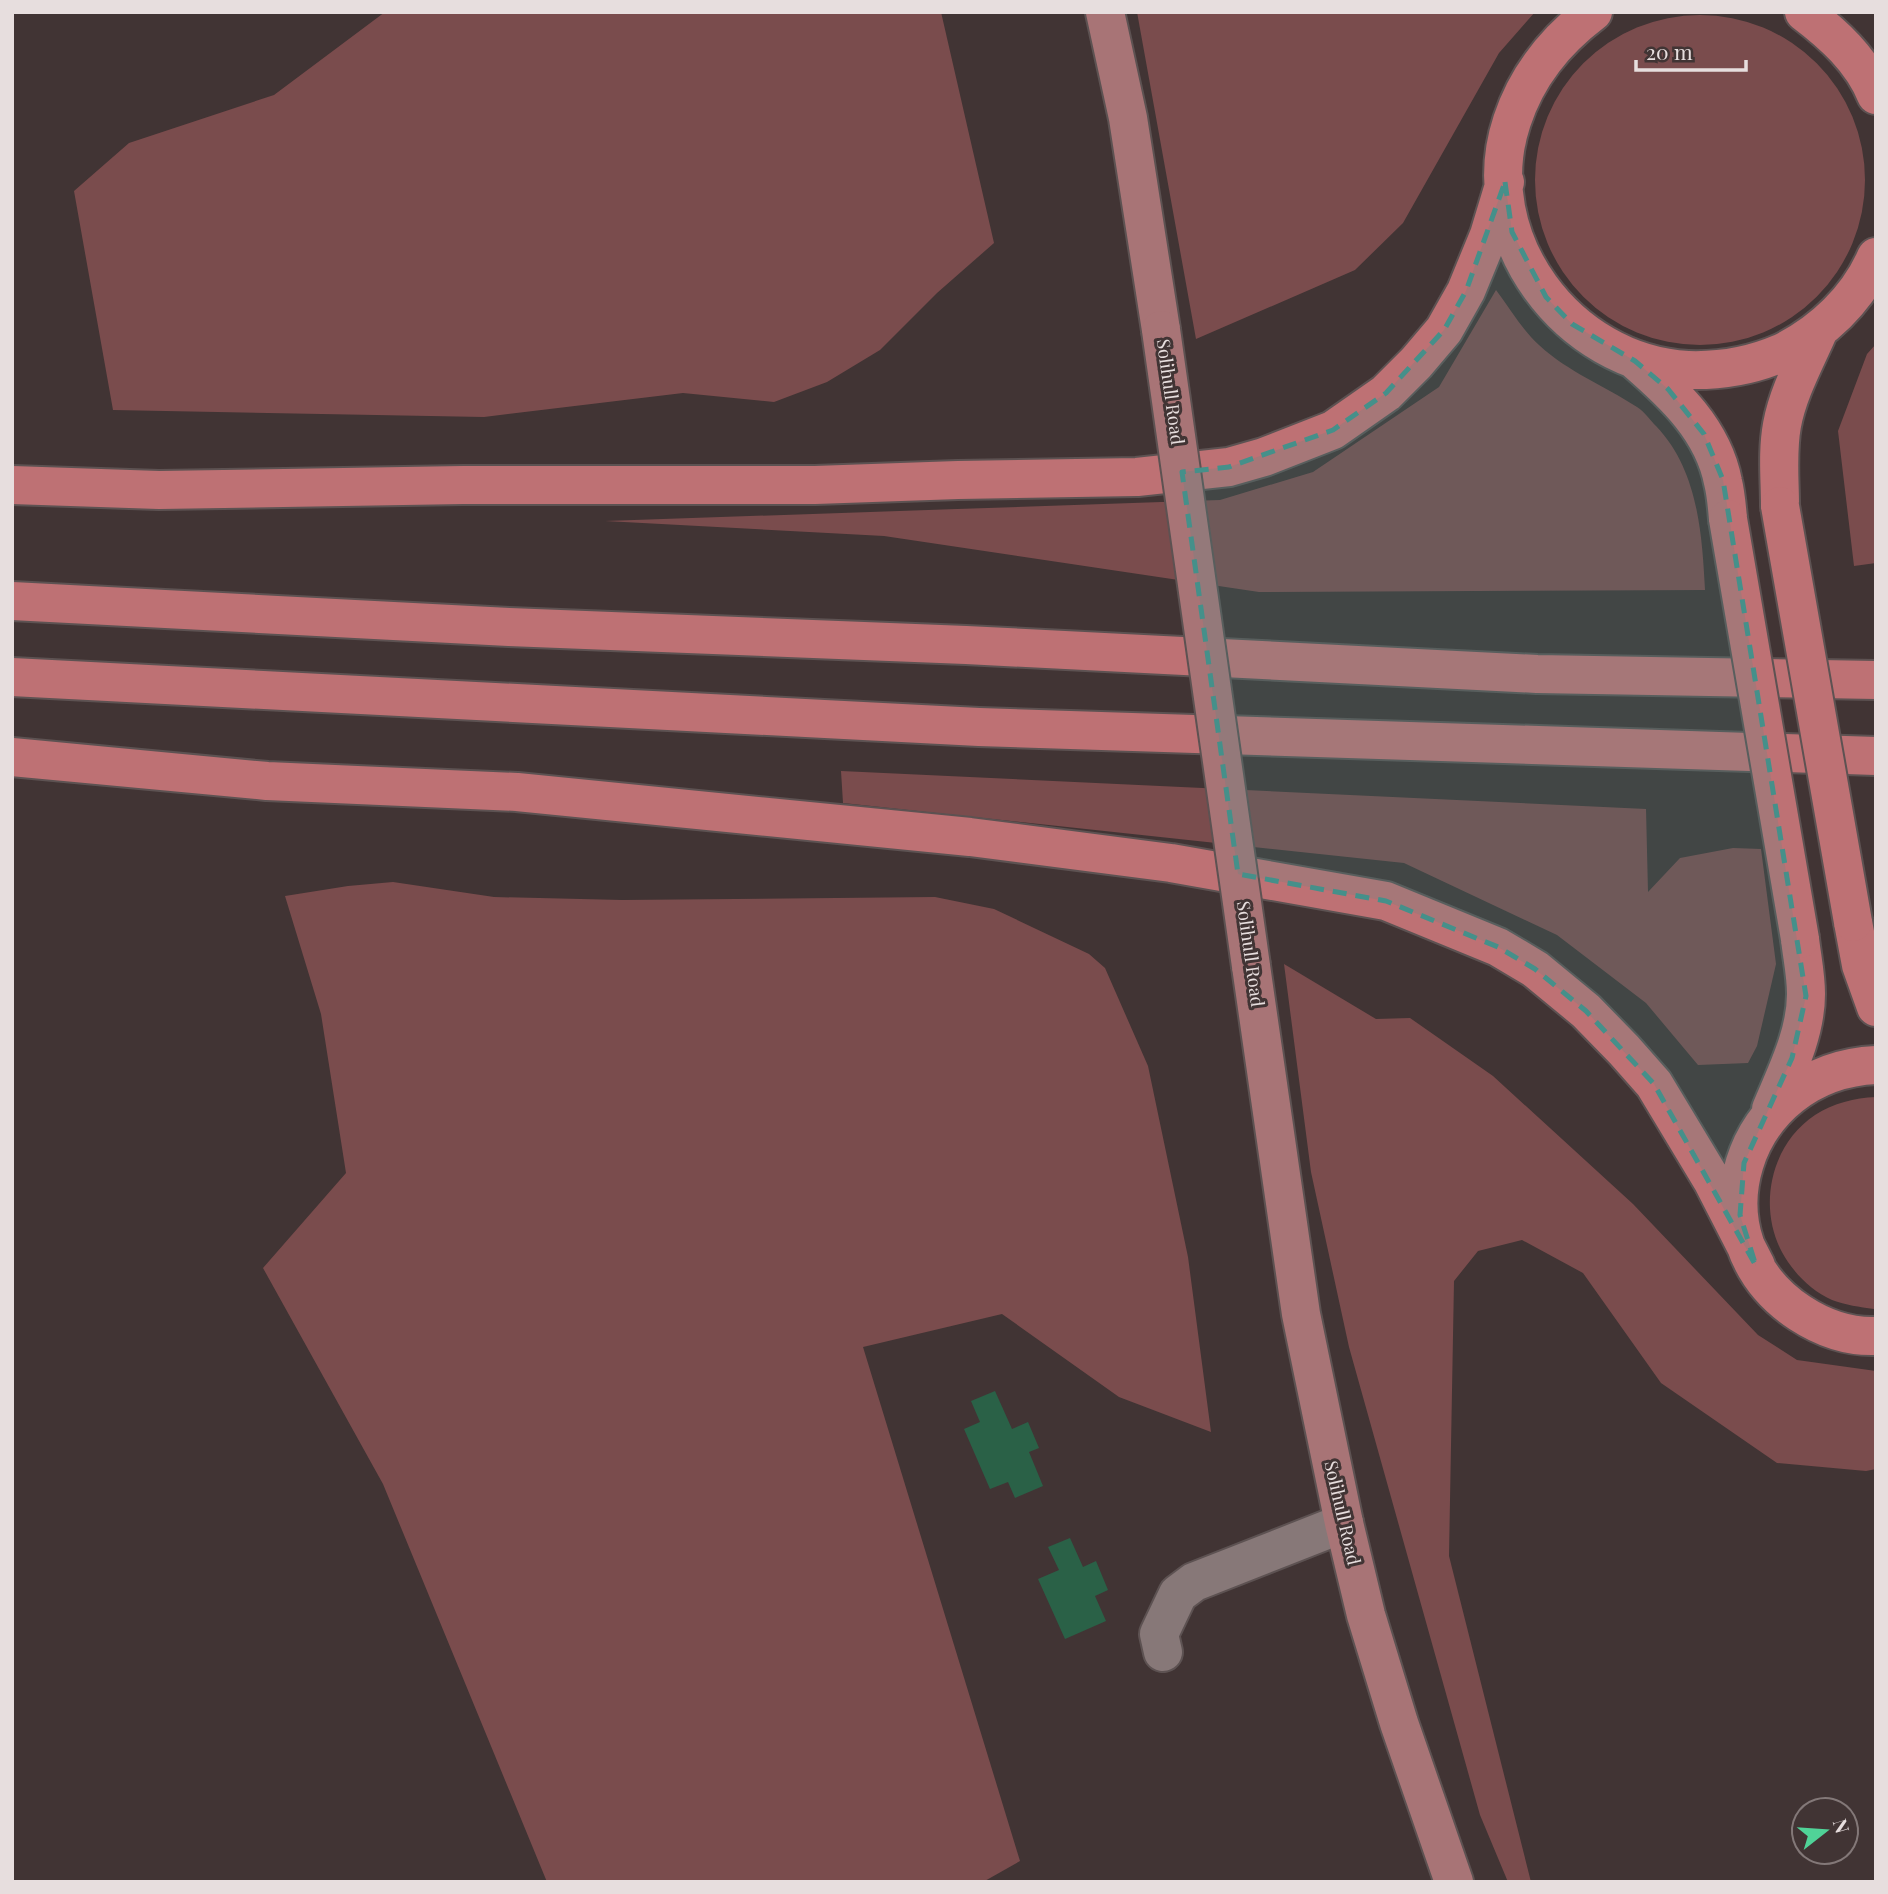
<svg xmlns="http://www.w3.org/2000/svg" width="1888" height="1894" font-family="'Playfair Display',serif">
<rect width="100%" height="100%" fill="#413434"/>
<path fill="#7a4c4d" d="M 385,12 L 941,12 L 994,243 L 937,293 L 880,350 L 827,382 L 774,402 L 683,393 L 484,417 L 113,410 L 74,191 L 129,143 L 274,95 Z
M 1137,12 L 1535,12 L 1499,53 L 1403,223 L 1355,270 L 1196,339 Z
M1535 180a165 165 0 1 1 330 0a165 165 0 1 1-330 0Z
M 1496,290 C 1510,308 1522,330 1539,345 C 1568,372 1605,386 1637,407 C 1645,412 1650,420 1656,426 C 1698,470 1702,533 1705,590 L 1259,592 L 884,536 L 605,521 L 1220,500 L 1313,472 L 1439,387 Z
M 1876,344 L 1876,563 L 1854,566 L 1838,431 L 1867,354 Z
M 841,771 L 1646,809 L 1648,892 L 1680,858 L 1733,848 L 1761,849 L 1776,964 L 1757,1046 L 1748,1063 L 1698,1065 L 1646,1003 L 1557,935 L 1404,863 L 843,803 Z
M 393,882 L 494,897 L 622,900 L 935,897 L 994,909 L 1089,954 L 1105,968 L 1148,1066 L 1188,1257 L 1211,1432 L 1119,1397 L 1002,1314 L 863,1347 L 1020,1861 L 983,1882 L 547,1882 L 383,1484 L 263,1268 L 346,1173 L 321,1014 L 285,896 L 348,886 Z
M 1284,964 L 1376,1019 L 1410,1018 L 1493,1076 L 1633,1204 L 1758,1335 L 1797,1360 L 1876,1371 L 1876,1469 L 1866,1471 L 1777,1463 L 1661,1383 L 1583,1273 L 1522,1240 L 1478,1251 L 1454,1281 L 1449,1556 L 1531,1882 L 1508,1882 L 1480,1815 L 1349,1347 L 1311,1172 Z
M 1876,1097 L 1876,1309 L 1874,1309 C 1859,1307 1846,1305 1832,1300 C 1814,1292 1799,1278 1788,1262 C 1756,1216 1767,1147 1815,1115 C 1834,1103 1854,1098 1876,1097 Z"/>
<path fill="#2a6147" d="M 995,1391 L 1012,1429 L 1028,1422 L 1039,1448 L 1029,1452 L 1043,1486 L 1015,1498 L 1008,1482 L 990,1489 L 964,1429 L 980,1422 L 971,1401 Z
M 1070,1538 L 1083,1567 L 1096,1561 L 1108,1590 L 1095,1596 L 1106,1621 L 1065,1639 L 1038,1579 L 1059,1570 L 1048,1547 Z"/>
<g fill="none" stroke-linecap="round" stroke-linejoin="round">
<g stroke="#5d5252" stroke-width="42">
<path id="minor" d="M 1163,1652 L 1159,1634 L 1178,1594 L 1194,1582 L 1344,1523"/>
</g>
<g stroke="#5d5252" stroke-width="42">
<path id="major" d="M 1105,12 L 1128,118 L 1161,330
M 1251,966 L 1301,1314 L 1344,1523 L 1366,1615 L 1399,1723 L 1454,1882"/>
</g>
<g stroke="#5d5252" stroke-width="42">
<path id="highway" d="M 1593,12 C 1555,41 1527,75 1512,121 C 1473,238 1568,364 1688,370 C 1720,371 1751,366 1781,353 C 1822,333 1858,299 1876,257
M 1804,12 C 1833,34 1862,60 1876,95
M 1636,361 C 1674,394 1713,430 1723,482 C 1726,494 1727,507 1728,519
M 12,485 L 159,490 L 463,485 L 815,485 L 958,480 L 1137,477 L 1229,467 L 1264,457 L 1333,430 L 1386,393 L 1416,363 L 1444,330 L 1466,291 L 1489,235 L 1505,182
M 1780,506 C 1780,479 1777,452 1782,425 C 1788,392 1806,360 1819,330
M 12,601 L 509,627 L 966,645 L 1537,674 L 1876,680
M 12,677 L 979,727 L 1876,756
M 12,757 L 267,781 L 517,792 L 970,837 L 1171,863 L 1386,901 L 1498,947 L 1535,969 L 1586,1011 L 1624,1050 L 1654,1084 L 1713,1182 L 1756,1266
M 1853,922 L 1861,965 L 1876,1007
M 1876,1065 C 1740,1071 1687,1239 1800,1313 C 1823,1328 1849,1337 1876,1336
M 1771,1109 C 1786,1073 1806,1034 1806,994 C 1806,975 1802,957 1800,939"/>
</g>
<use href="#minor" stroke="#877878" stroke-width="38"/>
<use href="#major" stroke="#a87476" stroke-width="38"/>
<use href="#highway" stroke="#be7174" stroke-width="38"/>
<g stroke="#5d5252" stroke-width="42" stroke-linecap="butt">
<path id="major-bridge" d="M 1161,330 L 1251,966"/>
</g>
<g stroke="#5d5252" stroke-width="42" stroke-linecap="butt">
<path id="highway-bridge" d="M 1780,506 L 1853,922
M 1728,519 L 1800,939"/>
</g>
<use href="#major-bridge" stroke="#a87476" stroke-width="38"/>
<use href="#highway-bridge" stroke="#be7174" stroke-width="38"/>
</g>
<path fill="#45908a" fill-opacity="0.2" stroke="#45908a" stroke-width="5" stroke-dasharray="14 9" stroke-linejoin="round" d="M 1505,182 L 1512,232 L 1546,297 L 1572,324 L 1635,361 L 1668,389 L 1704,434 L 1723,480 L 1806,996 L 1792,1058 L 1744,1163 L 1740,1215 L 1756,1266 L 1654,1084 L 1586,1011 L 1535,969 L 1498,947 L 1386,901 L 1238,874 L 1182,472 L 1229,467 L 1333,430 L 1386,393 L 1444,330 L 1466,291 Z"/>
<g text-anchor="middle" stroke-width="6" stroke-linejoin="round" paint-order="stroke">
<g font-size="18" fill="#e7dede" stroke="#413434">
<text transform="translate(1170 392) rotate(82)" y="6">Solihull Road</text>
<text transform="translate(1250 954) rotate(82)" y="6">Solihull Road</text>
<text transform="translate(1342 1513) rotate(77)" y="6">Solihull Road</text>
</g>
</g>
<rect width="1888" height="1894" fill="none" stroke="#e7dede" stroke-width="28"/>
<g transform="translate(1825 1831) rotate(73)"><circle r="33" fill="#413434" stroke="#837878" stroke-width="2"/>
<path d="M0-5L12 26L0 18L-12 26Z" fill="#50d398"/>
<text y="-10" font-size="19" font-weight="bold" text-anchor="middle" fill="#e7dede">N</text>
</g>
<path d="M1636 60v10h110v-10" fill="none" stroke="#e7dede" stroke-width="3.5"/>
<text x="1646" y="60" font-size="21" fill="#e7dede" stroke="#413434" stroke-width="5" paint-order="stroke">20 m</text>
</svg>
